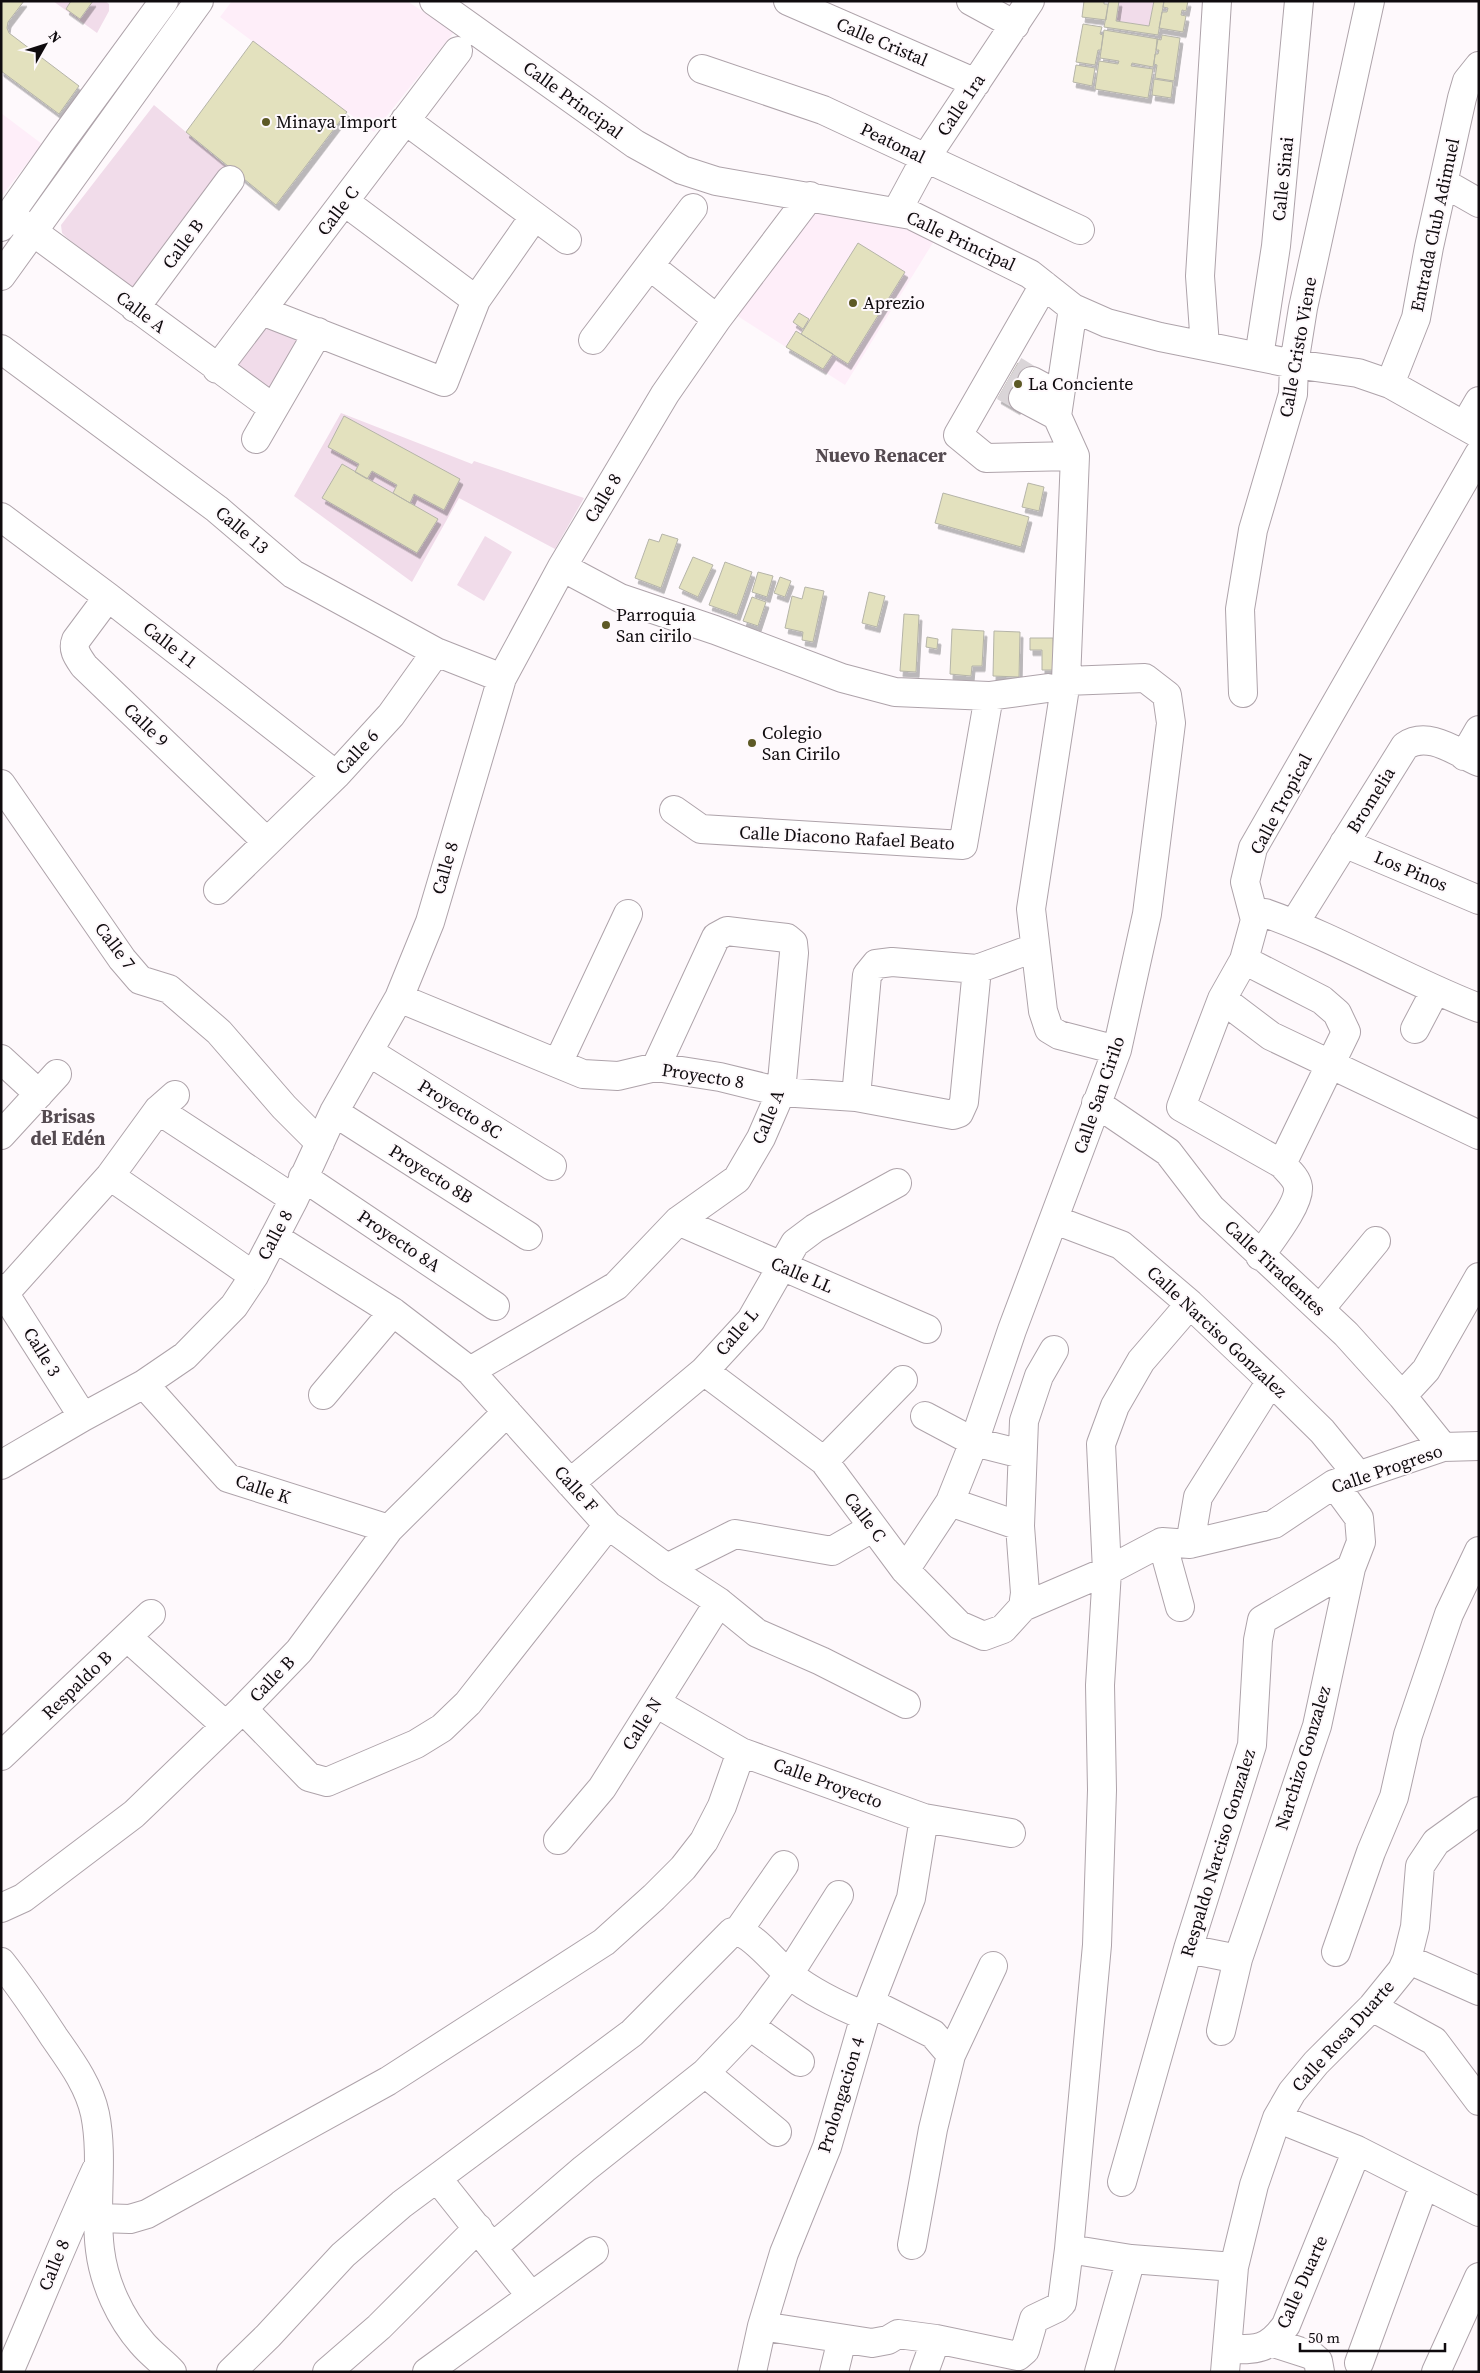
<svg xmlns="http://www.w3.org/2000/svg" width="1480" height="2373" font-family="'Source Serif 4',serif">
<defs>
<filter id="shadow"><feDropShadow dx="3" dy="5.5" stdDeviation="0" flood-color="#0004"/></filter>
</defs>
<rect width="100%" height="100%" fill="#fef9fc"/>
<path fill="#feeef9" d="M 232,1 L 407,1 L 454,32 L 374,132 L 220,17 Z
M 1,113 L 42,144 L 1,197 Z
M 813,210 L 897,225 L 934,241 L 845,385 L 736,315 Z"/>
<path fill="#f1dcea" d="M 53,1 L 105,1 L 109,4 L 109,11 L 97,33 Z
M 1119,1 L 1154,1 L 1149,26 L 1116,21 Z
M 154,105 L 226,166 L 131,289 L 66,237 L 62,233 L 61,225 Z
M 267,324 L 299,338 L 271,390 L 237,367 L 237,361 Z
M 341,413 L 472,464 L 474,461 L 584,498 L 555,549 L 459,498 L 412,582 L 294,496 Z
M 485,536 L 512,552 L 484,601 L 457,585 Z"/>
<path fill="#e3e1be" stroke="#b5b4a8" filter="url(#shadow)" d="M 1,1 L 24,1 L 8,22 L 7,28 L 9,33 L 79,86 L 59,114 L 1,71 Z
M 71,1 L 93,1 L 80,19 L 66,9 Z
M 1084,1 L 1104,1 L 1104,4 L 1108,4 L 1106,20 L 1082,17 Z
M 1109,1 L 1119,1 L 1116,21 L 1149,26 L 1154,1 L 1164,1 L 1158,35 L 1104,27 Z
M 1164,1 L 1188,1 L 1186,11 L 1182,10 L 1181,15 L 1186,16 L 1183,32 L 1159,28 L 1162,12 L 1167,12 L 1168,8 L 1163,7 Z
M 1083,24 L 1102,27 L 1100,34 L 1103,35 L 1101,50 L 1098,50 L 1095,65 L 1076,62 Z
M 1104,30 L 1158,39 L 1153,67 L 1132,63 L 1131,66 L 1153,69 L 1148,98 L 1095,89 L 1099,61 L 1118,64 L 1119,61 L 1100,58 Z
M 1162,35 L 1180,38 L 1174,81 L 1155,78 L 1157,65 L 1154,64 L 1155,54 L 1158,54 L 1159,50 L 1156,50 L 1157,39 L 1161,40 Z
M 253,41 L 347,112 L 276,205 L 186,132 Z
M 1076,65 L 1095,68 L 1092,86 L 1073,82 Z
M 1154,79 L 1173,82 L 1171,98 L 1152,95 Z
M 858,243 L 905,272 L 848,364 L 801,334 Z
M 799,313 L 809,319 L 803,329 L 793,322 Z
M 796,331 L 833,354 L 823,369 L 786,347 Z
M 1018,363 L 1037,373 L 1017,409 L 998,398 Z
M 344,416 L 460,479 L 444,510 L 414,494 L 410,503 L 393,493 L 397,485 L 372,471 L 367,479 L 355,472 L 359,464 L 328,447 Z
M 342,464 L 438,519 L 417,553 L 322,498 Z
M 1028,483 L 1044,487 L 1039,511 L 1022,507 Z
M 943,493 L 1029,517 L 1021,547 L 935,523 Z
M 662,534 L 678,539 L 661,588 L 635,578 L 649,539 L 659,542 Z
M 693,557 L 713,565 L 698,597 L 679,588 Z
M 725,562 L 752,572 L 737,615 L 709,605 Z
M 758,572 L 773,576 L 767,597 L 752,592 Z
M 780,577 L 791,581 L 785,597 L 774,593 Z
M 805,587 L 824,591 L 813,642 L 802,640 L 803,632 L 785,628 L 792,596 L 802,599 Z
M 869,592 L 885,596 L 877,627 L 862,623 Z
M 752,597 L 766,602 L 758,626 L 743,621 Z
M 904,614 L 919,615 L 916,672 L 900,671 Z
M 952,629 L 984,631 L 982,666 L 972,666 L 971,676 L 950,674 Z
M 994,631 L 1020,632 L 1019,677 L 993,676 Z
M 927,637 L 938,639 L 937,649 L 926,647 Z
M 1030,638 L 1053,638 L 1054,670 L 1042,670 L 1042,650 L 1030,650 Z"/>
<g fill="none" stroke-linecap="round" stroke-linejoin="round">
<path stroke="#dad5d8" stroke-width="28" stroke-dasharray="28 14" stroke-linecap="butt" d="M 1014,370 L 1032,381
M 1004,387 L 1023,398"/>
<g stroke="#aea3aa" stroke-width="30">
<path id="minor" d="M 434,1 L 635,144 L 682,170 L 716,181 L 911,215 L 1030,274 L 1073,308 L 1107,323 L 1160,337 L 1294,364 L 1358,373 L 1390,384 L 1479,434
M 788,1 L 976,83
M 971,1 L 1015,25
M 702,69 L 823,110 L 1080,230
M 405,120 L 567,240
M 1444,183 L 1479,203
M 345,202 L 476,300
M 897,211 L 925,159 L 1030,1
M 13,217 L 273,408
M 650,266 L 717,319
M 1044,285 L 958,435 L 986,458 L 1075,456
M 135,308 L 230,180
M 1073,308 L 1057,416 L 1075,456 L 1066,681 L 1031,909 L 1043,1011 L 1049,1029 L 1059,1035 L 1117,1050
M 262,311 L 444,382 L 476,300 L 534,217
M 593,340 L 693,208
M 1205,346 L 1200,276 L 1217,1
M 1,349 L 217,509 L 293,574 L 436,652 L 502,678
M 1259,357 L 1276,246 L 1299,1
M 217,369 L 458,51
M 1032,381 L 1060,396
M 1390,384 L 1416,318 L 1429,247 L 1462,98 L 1467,81 L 1479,66
M 1023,398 L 1057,416
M 1465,425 L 1479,401
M 256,439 L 318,332
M 1,517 L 108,597 L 336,775
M 562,567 L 620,598 L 715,630 L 842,678 L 895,692 L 989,696 L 963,845 L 701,829 L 674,810
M 108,597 L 76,640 C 72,650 78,657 84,666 L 267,842
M 1243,693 L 1240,609 L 1253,530 L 1293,394 L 1294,364 L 1303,308 L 1370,1
M 989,696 L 1048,688
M 1464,756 L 1479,730
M 1,784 L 122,959 L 140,980 L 169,989 L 219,1032 L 284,1107 L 320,1143
M 1344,843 L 1479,900
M 218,890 L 336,775 L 391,715 L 436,652
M 1255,920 L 1265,913 C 1339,939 1406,980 1479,1008
M 1294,924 L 1405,746 C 1428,730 1456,752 1479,762
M 1244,960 L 1322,1000 L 1337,1013 L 1346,1032 L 1282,1164
M 399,998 L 583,1074 L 618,1076 L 656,1067 L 720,1077 L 781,1092 L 856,1097 L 953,1115 L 959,1113 L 964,1102 L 977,969
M 1222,999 L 1271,1036 L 1479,1135
M 1415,1029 L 1435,991
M 369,1052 L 552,1166
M 1,1059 L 39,1094
M 558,1063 L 628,914
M 856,1097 L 867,975 L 876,964 L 892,962 L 977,969 L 1034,948
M 1096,1103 L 1168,1152 L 1211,1208 L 1346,1334 L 1402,1396 L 1443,1447
M 158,1110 L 294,1199
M 334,1112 L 528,1236
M 1,1135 L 57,1074
M 110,1176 L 254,1276
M 303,1177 L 495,1306
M 1055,1220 L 1121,1245 L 1190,1304 L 1271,1381 L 1322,1431 L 1358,1475
M 678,1221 L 927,1329
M 274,1237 L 393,1312 L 470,1371 L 608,1525 L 667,1568 L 719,1602 L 757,1633 L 821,1661 L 906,1704
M 1260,1256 C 1270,1241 1300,1204 1298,1187 C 1297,1178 1287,1170 1282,1164 L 1181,1107 L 1222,999 L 1244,960 L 1255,920 L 1245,882 L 1253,848 L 1479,454
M 1,1288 L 83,1417
M 5,1293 L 110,1176 L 158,1110 L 175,1095
M 1320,1309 L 1376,1241
M 470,1371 L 616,1286 L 678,1221 L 737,1179 L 761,1138 L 781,1092 L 794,953 L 793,943 L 787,938 L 727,931 L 716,937 L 656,1067
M 704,1371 L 824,1461 L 905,1570 L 959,1625 L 984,1636 L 1003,1629 L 1023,1607 L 1107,1571 L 1162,1542 L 1190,1544 L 1274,1524 L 1334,1484 L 1443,1447 L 1479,1446
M 144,1384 L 228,1478 L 389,1529
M 323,1395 L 393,1312
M 1402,1396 L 1426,1370 L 1479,1277
M 925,1416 L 974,1442 L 1022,1454
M 824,1461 L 903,1380
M 1,1465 L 83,1417 L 144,1384 L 185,1356 L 234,1306 L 254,1276 L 294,1199 L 334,1112 L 399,998 L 430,922 L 502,678 L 562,567 L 665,394 L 717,319 L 810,196
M 570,1483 L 704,1371 L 751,1320 L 795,1243 L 815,1228 L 897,1183
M 950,1502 L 1020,1526
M 1162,1542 L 1180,1607
M 1190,1544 L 1198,1497 L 1271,1381
M 667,1568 L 735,1534 L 832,1551 L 872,1528
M 905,1570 L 950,1502 L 974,1442 L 1012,1330 L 1117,1050 L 1147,914 L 1171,723 L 1167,695 L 1145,678 L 1066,681
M 1023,1607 L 1025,1593 L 1020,1526 L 1024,1421 L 1039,1376 L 1054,1350
M 127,1637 L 225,1725
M 656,1703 L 741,1752 L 924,1818 L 1011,1833
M 243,1709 L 309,1777 L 327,1782 L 416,1744 L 442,1728 L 468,1703 L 608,1525
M 1,1756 L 151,1614
M 558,1840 L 602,1788 L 719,1602
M 1,1908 L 23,1898 L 134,1814 L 243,1709 L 299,1651 L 389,1529 L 507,1412
M 738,1931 L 784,1865
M 1188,1949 L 1238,1959 L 1317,1726 L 1351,1568 L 1361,1542 L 1359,1518 L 1334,1484
M 1336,1952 L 1371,1852 L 1394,1797 L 1408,1735 L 1449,1614 L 1479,1551
M 1407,1959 L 1479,1991
M 1,1962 C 20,1986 37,2011 54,2037 C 70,2060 89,2085 95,2114 C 104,2159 94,2205 100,2250 C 104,2283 120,2318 142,2343 C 151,2354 163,2362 172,2372
M 871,2003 L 933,2034 L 951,2055
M 1372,2007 L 1434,2041 L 1479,2101
M 750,2026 L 800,2062
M 1221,2031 L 1238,1959
M 705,2073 L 777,2132
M 1277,2118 L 1357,2150 L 1479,2212
M 437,2178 L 531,2296
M 1122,2182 L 1188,1949 L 1252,1745 L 1258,1640 L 1262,1620 L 1351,1568
M 99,2218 L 130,2219 L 147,2214 L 388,2081 L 604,1942 L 654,1897 L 683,1868 L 704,1841 L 722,1806 L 741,1752
M 912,2245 L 933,2129 L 951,2055 L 993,1966
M 493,2247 L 584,2169 L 705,2073 L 750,2026 L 789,1974 L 839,1895
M 1069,2249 L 1131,2259 L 1234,2267
M 762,2326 L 872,2343 L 888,2340 L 898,2334 L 936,2339 L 1018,2356 L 1025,2350 L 1034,2319 L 1057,2308 L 1062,2303 L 1069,2249 L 1097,1945 L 1102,1790 L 1100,1685 L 1107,1571 L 1101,1444 L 1115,1406 L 1141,1361 L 1190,1304
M 1271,2342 L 1311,2355 L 1318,2361 L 1320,2372
M 1228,2349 C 1256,2350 1269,2350 1286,2325 L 1357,2150
M 1359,2363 L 1424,2185
M 9,2372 C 38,2305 65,2237 96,2170
M 231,2372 L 268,2336 L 343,2255 L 402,2204 L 632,2033 L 732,1932 C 750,1929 775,1964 790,1975 C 813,1993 838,2005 865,2016
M 327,2372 L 379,2327 L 478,2228
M 427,2372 L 594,2251
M 752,2372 L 762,2326 L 784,2253 L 827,2147 L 865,2016 L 911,1898 L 924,1818
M 834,2372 L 842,2339
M 924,2372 L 936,2339
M 1099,2372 L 1131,2259
M 1225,2372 L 1234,2267 L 1254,2185 L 1277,2118 L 1292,2092 L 1316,2063 L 1372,2007 L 1402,1970 L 1407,1959 L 1415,1927 L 1420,1866 L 1436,1842 L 1479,1811
M 1436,2372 L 1479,2277"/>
</g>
<g stroke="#aea3aa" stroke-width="30">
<path id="major" d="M 1,227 L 63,139 L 164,1
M 1,276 L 199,1"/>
</g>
<use href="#minor" stroke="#fff" stroke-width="28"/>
<use href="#major" stroke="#fff" stroke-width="28"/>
</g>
<g fill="#5d5925" stroke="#fef9fc" stroke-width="2">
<circle cx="266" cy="122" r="5"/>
<circle cx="853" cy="303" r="5"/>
<circle cx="1018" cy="384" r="5"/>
<circle cx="606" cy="625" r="5"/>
<circle cx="752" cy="743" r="5"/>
</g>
<g text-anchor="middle" stroke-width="4" stroke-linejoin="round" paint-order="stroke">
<g font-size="18" fill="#0f0b0e" stroke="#fef9fc">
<text transform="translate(882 42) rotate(23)" y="6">Calle Cristal</text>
<text transform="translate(573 100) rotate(36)" y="6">Calle Principal</text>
<text transform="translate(961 105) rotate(-56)" y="6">Calle 1ra</text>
<text transform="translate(893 143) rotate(26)" y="6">Peatonal</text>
<text transform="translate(1283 179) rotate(-84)" y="6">Calle Sinai</text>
<text transform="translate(338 211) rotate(-53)" y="6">Calle C</text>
<text transform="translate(1435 225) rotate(-78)" y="6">Entrada Club Adimuel</text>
<text transform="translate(961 241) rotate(25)" y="6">Calle Principal</text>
<text transform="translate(183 244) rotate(-54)" y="6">Calle B</text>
<text transform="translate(141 312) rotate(37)" y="6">Calle A</text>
<text transform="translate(1298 347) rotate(-80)" y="6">Calle Cristo Viene</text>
<text transform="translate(603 498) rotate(-59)" y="6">Calle 8</text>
<text transform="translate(242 530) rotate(40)" y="6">Calle 13</text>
<text transform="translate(170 645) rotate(38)" y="6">Calle 11</text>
<text transform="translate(146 725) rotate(44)" y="6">Calle 9</text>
<text transform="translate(357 752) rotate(-47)" y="6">Calle 6</text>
<text transform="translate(1371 800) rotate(-58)" y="6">Bromelia</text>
<text transform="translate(1281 804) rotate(-62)" y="6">Calle Tropical</text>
<text transform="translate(847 838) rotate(3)" y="6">Calle Diacono Rafael Beato</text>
<text transform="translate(445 868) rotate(-74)" y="6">Calle 8</text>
<text transform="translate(1411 871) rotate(23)" y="6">Los Pinos</text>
<text transform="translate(115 946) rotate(53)" y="6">Calle 7</text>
<text transform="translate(703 1076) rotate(9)" y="6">Proyecto 8</text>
<text transform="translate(1099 1095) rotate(-71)" y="6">Calle San Cirilo</text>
<text transform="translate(460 1109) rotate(32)" y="6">Proyecto 8C</text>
<text transform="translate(768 1117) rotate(-68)" y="6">Calle A</text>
<text transform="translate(431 1174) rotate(32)" y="6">Proyecto 8B</text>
<text transform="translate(275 1235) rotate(-62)" y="6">Calle 8</text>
<text transform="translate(399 1241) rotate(34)" y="6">Proyecto 8A</text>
<text transform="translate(1275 1268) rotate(43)" y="6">Calle Tiradentes</text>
<text transform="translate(802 1275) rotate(23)" y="6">Calle LL</text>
<text transform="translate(737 1332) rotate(-50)" y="6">Calle L</text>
<text transform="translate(1217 1332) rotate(43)" y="6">Calle Narciso Gonzalez</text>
<text transform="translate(42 1352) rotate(58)" y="6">Calle 3</text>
<text transform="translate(1387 1469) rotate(-19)" y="6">Calle Progreso</text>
<text transform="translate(263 1489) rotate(19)" y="6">Calle K</text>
<text transform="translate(576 1489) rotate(48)" y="6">Calle F</text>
<text transform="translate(865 1517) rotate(53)" y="6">Calle C</text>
<text transform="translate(272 1679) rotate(-46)" y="6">Calle B</text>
<text transform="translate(77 1685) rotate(-44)" y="6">Respaldo B</text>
<text transform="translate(642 1724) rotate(-58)" y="6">Calle N</text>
<text transform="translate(1303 1758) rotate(-73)" y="6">Narchizo Gonzalez</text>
<text transform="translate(828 1783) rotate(20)" y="6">Calle Proyecto</text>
<text transform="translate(1218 1853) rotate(-73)" y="6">Respaldo Narciso Gonzalez</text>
<text transform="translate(1343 2036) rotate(-48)" y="6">Calle Rosa Duarte</text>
<text transform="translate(841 2095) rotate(-73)" y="6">Prolongacion 4</text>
<text transform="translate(54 2265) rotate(-68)" y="6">Calle 8</text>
<text transform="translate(1302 2282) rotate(-66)" y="6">Calle Duarte</text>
</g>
<g font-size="18" fill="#0f0b0e" stroke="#fef9fc" text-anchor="start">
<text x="276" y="128">Minaya Import</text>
<text x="863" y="309">Aprezio</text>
<text x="1028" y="390">La Conciente</text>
<text x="616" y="621">Parroquia<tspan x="616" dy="21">San cirilo</tspan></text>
<text x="762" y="739">Colegio<tspan x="762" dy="21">San Cirilo</tspan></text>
</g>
<g font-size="19" font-weight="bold" fill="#544a50" stroke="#fef9fc">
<text x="881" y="462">Nuevo Renacer</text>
<text x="68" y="1123">Brisas<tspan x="68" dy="22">del Edén</tspan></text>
</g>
</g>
<rect width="1480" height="2373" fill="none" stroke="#0f0b0e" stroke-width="5"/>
<g transform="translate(45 45) rotate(51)" stroke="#fef9fc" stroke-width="4" paint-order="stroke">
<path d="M0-4L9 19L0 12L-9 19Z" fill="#0f0b0e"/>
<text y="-8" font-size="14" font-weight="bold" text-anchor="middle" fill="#0f0b0e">N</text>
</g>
<path d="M1300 2343v8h145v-8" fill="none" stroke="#0f0b0e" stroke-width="2.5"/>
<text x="1308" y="2343" font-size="15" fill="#0f0b0e" stroke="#fef9fc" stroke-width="4" paint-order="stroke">50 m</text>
</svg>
